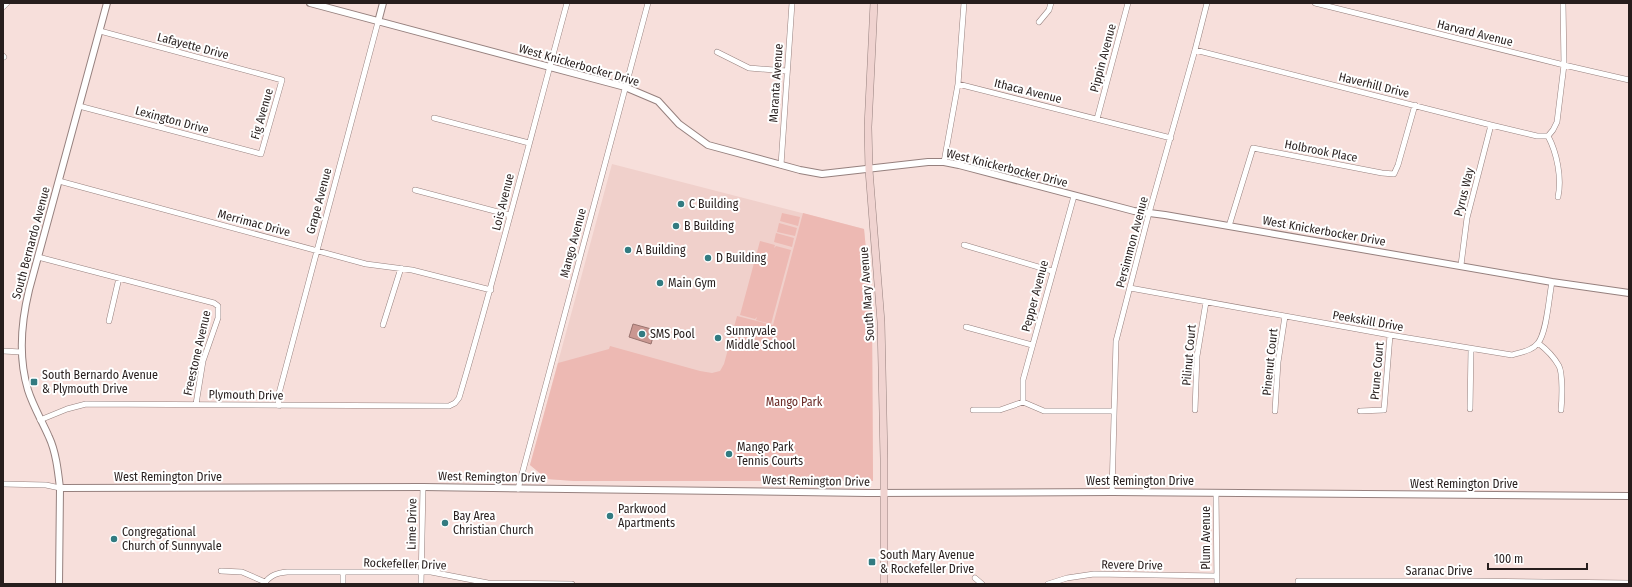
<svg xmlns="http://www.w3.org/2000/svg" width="1632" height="587" font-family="'Fira Sans Condensed',sans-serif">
<rect width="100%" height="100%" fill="#f7dfdb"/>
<path fill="#f0d0cb" d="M 612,164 L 864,229 L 872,313 L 873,481 L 574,481 L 547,479 L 530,465 Z"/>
<path fill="#edb9b3" d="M 782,213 L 800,217 L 798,226 L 780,221 Z
M 803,213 L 864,229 L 872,313 L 873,481 L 574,481 L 547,479 L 530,465 L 558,363 L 609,349 L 610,346 L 700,371 L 712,373 L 720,371 L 724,364 L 737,316 L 773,325 Z
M 779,223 L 797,228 L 795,236 L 777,232 Z
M 776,233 L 794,238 L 792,247 L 774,242 Z
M 760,241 L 775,245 L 774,248 L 776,246 L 791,250 L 771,324 L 756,320 L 757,317 L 755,319 L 740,315 Z"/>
<path fill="#ca9791" stroke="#99736e" d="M 633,324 L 655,330 L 651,344 L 629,337 Z"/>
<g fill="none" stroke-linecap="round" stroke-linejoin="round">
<g stroke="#96807e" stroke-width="6">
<path id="minor" d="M 1315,3 L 1564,65 L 1629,80
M 3,7 L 7,3
M 1039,22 L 1049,10 L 1051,3
M 1195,50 L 1491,125 L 1537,136 L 1548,136
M 717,52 L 749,68 L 787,71
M 3,56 L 4,57
M 958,84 L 964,3
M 79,106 L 261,154 L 282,80 L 100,31
M 434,118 L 529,143
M 1097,119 L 1128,3
M 1548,136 L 1553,130 L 1557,122 L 1564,65 L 1563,3
M 1548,136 C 1557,153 1562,178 1558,197
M 944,162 L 958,84 L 1171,138
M 781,165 L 792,3
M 59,181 L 366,264 L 412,270 L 491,290
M 415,190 L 510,215
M 1229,226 L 1253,148 L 1382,173 L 1394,174 L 1398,165 L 1415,105
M 964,245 L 1052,271
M 38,257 L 214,303 L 218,306 L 218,318 L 203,361 L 196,404
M 1461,265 L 1467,218 L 1491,125
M 1130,288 L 1390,335 L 1512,355 C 1521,352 1532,351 1538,343 C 1547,332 1549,296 1552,282
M 109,321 L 119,278
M 383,325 L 401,268
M 966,327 L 1032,345
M 1538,343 C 1546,349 1554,357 1559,366 C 1563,374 1562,400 1561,410
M 3,351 L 21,352
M 1023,402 L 1023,380 L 1074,196
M 1023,402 L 1044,411 L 1114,411
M 279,406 L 278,397 L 378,22
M 1470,409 L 1471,349
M 973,410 L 1000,410 L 1023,402
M 1195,410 L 1197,356 L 1206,302
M 1275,411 L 1278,362 L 1285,316
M 1360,411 L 1384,410 L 1390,335
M 40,420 L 67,409 L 86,404 L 449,406 L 455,403 L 459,398 C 498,267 531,135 567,3
M 3,484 L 46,485 L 60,488
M 518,489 L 648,3
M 1112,492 L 1116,341 L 1149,213 L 1195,50 L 1207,3
M 1216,493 L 1217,584
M 221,571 L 242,572 L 265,582
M 343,572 L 343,584
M 975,578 L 982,584
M 264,584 C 270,575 277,573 287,572 L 431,572 L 488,583 L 572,584
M 421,584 L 423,487
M 1048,584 L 1067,578 L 1094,574 L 1217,576
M 1298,584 L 1298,581 L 1468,581 L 1629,583"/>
</g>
<g stroke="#96807e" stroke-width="8">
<path id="tertiary" d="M 310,3 L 625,87 L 658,101 L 679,124 L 708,145 L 800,170 L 822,174 L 928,162 L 944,162 L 959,165 L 1134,211 L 1165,215 L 1552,282 L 1629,293
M 378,22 L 383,3
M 60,488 L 423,487 L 868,493 L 1112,492 L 1629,496
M 59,584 L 60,488 C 58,471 56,452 49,437 C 42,421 33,406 28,390 C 18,357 21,323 29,290 L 107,3"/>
</g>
<g stroke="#96807e" stroke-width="8">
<path id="secondary" d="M 874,3 L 868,127 L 869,170 L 881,322 L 884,459 L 884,584"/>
</g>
<use href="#minor" stroke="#fff" stroke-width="5"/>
<use href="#tertiary" stroke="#fff" stroke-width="6"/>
<use href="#secondary" stroke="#f0d3d0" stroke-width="7"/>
</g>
<g fill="#327b81" stroke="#fff" stroke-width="1.5">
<circle cx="681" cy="204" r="4"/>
<circle cx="676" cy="226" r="4"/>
<circle cx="628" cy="250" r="4"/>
<circle cx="708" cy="258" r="4"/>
<circle cx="660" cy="283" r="4"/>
<circle cx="642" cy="334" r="4"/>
<circle cx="718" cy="338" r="4"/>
<rect x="30" y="378" width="8" height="8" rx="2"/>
<circle cx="729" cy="454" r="4"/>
<circle cx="610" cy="516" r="4"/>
<circle cx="445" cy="523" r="4"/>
<circle cx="114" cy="539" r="4"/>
<rect x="868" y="558" width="8" height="8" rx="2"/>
</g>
<g text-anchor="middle" stroke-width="4" stroke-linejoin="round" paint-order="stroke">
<g font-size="12" fill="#271e1d" stroke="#fff">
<text transform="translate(1475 33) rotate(14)" y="4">Harvard Avenue</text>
<text transform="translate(193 46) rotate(15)" y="4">Lafayette Drive</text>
<text transform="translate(1103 58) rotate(-75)" y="4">Pippin Avenue</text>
<text transform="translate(579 65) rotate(16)" y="4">West Knickerbocker Drive</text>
<text transform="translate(776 83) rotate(-86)" y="4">Maranta Avenue</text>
<text transform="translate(1374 85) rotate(14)" y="4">Haverhill Drive</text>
<text transform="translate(1028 91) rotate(14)" y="4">Ithaca Avenue</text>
<text transform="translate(262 114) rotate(-74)" y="4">Fig Avenue</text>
<text transform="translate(172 120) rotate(15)" y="4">Lexington Drive</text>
<text transform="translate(1321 151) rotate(11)" y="4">Holbrook Place</text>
<text transform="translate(1007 168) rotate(14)" y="4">West Knickerbocker Drive</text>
<text transform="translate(1464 192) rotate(-76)" y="4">Pyrus Way</text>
<text transform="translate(319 201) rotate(-75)" y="4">Grape Avenue</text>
<text transform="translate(503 202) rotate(-76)" y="4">Lois Avenue</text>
<text transform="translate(254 223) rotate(15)" y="4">Merrimac Drive</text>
<text transform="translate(1324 231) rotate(10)" y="4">West Knickerbocker Drive</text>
<text transform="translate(1132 242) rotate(-75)" y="4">Persimmon Avenue</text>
<text transform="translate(31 243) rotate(-75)" y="4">South Bernardo Avenue</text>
<text transform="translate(573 243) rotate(-75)" y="4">Mango Avenue</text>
<text transform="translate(867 294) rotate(-94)" y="4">South Mary Avenue</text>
<text transform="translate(1035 296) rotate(-75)" y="4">Pepper Avenue</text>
<text transform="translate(1368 321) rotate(10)" y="4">Peekskill Drive</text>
<text transform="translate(197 353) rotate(-77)" y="4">Freestone Avenue</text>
<text transform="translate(1189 355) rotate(-85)" y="4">Pilinut Court</text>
<text transform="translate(1270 362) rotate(-84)" y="4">Pinenut Court</text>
<text transform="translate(1377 371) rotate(-85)" y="4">Prune Court</text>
<text transform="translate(246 395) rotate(1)" y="4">Plymouth Drive</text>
<text x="168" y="481">West Remington Drive</text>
<text transform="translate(492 477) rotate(1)" y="4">West Remington Drive</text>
<text transform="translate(816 481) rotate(1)" y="4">West Remington Drive</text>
<text x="1140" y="485">West Remington Drive</text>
<text x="1464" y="488">West Remington Drive</text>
<text transform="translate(412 524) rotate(-89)" y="4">Lime Drive</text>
<text transform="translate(1206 538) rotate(-90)" y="4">Plum Avenue</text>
<text transform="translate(405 564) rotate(2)" y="4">Rockefeller Drive</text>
<text transform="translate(1132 565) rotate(1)" y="4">Revere Drive</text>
<text x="1439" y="575">Saranac Drive</text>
</g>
<g font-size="12" fill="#271e1d" stroke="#fff" text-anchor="start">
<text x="689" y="208">C Building</text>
<text x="684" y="230">B Building</text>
<text x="636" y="254">A Building</text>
<text x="716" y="262">D Building</text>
<text x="668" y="287">Main Gym</text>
<text x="726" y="335">Sunnyvale<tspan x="726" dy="14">Middle School</tspan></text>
<text x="650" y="338">SMS Pool</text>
<text x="42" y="379">South Bernardo Avenue<tspan x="42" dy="14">&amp; Plymouth Drive</tspan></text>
<text x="737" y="451">Mango Park<tspan x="737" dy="14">Tennis Courts</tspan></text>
<text x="618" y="513">Parkwood<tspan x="618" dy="14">Apartments</tspan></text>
<text x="453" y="520">Bay Area<tspan x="453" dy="14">Christian Church</tspan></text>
<text x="122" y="536">Congregational<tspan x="122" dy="14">Church of Sunnyvale</tspan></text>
<text x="880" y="559">South Mary Avenue<tspan x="880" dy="14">&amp; Rockefeller Drive</tspan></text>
</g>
<g font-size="12" fill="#6a2a25" stroke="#fff">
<text x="794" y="406">Mango Park</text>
</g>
</g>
<rect width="1632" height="587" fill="none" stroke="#271e1d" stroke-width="8"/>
<path d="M1488 563v6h99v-6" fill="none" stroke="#271e1d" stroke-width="2"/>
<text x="1494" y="563" font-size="12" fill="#271e1d" stroke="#ffffff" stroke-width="3" paint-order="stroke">100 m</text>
</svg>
